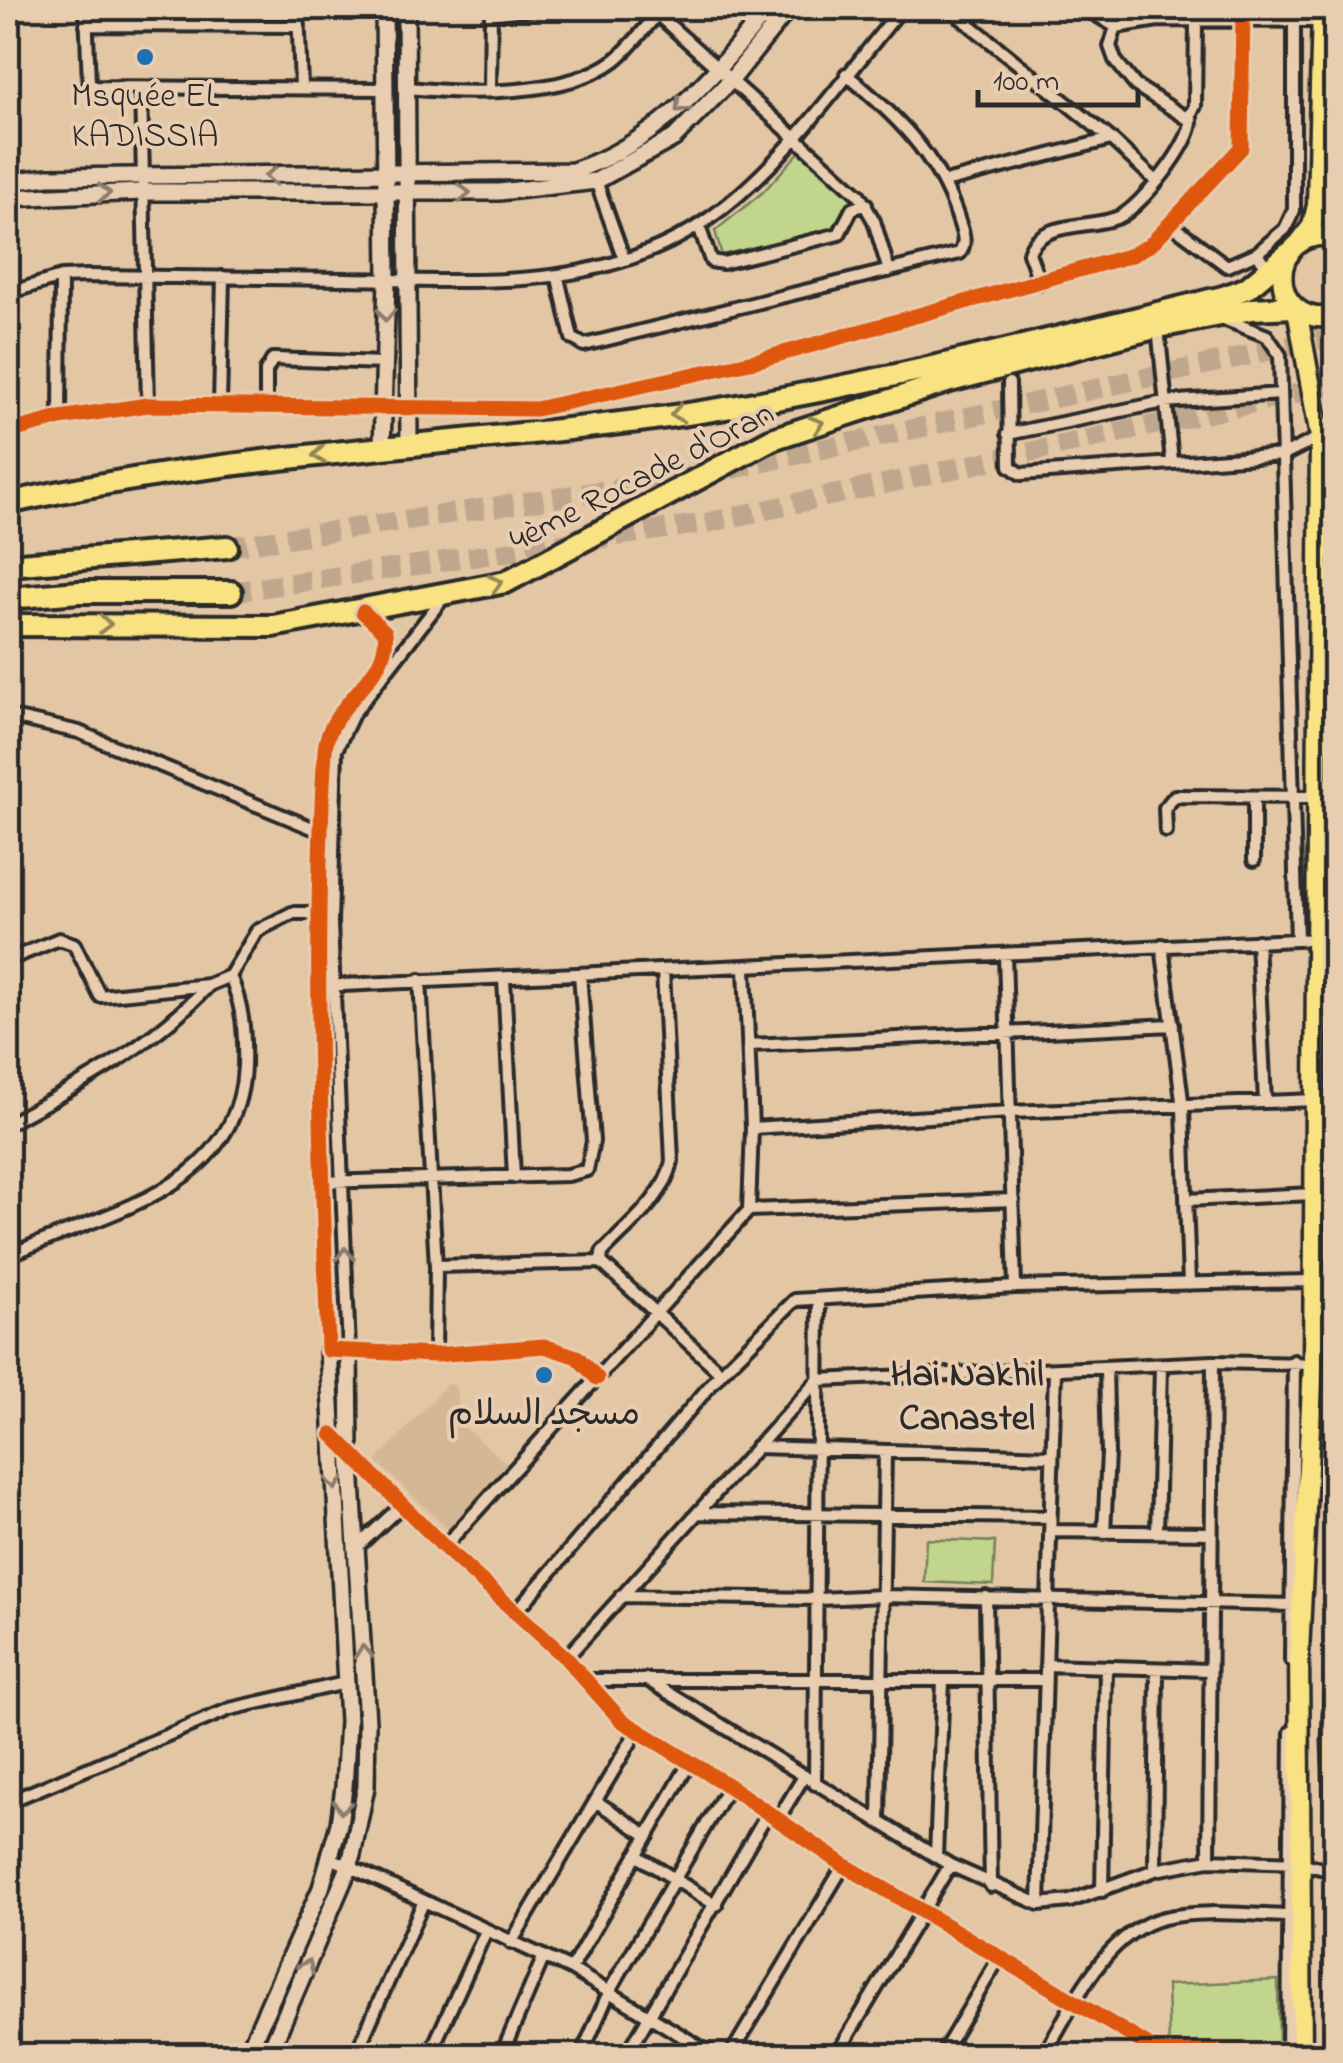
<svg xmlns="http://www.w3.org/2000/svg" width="1343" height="2063" font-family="'Indie Flower','Playpen Sans Arabic',sans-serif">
<rect width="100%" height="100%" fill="#e3c6a4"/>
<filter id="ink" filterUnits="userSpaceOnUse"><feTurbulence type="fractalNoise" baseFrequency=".01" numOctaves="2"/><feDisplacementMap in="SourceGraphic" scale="20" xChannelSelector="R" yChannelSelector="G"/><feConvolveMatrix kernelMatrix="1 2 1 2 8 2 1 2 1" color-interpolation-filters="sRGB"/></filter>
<g filter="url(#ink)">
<path fill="#d4b895" d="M 447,1384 L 455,1385 L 463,1426 L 510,1466 L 451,1532 L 376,1461 Z"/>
<path fill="#c1d68c" stroke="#76805c" stroke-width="2.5" d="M 803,148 L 859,206 L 845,229 L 723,259 L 715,231 L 763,192 Z
M 926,1539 L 995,1542 L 993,1585 L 924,1582 Z
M 1278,1980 L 1279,2047 L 1169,2047 L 1167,1985 Z"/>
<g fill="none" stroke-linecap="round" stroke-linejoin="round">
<path stroke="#bea78c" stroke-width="20" stroke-dasharray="20 10" stroke-linecap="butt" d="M 227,547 L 700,476 L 1336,336
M 231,592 L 706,523 L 1336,385"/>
<g stroke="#2b2b2b" stroke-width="18">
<path id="street" d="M 86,8 L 89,84 L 96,87 L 386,89
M 298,8 L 301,87
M 949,8 L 1111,139 L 1155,180
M 1085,8 L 1116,27 L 1158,20 L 1322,21
M 491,14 L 538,8
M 657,14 L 859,195 L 874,221 L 889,271
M 86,25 L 299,26
M 1116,27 L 1110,46 L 1115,60 L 1135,85 L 1188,119 L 1195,106 L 1196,21
M 141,88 L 148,405
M 408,88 C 466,94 566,97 615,60 C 632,46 648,25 662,8
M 490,88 L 491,8
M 596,181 L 624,259
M 945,182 L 1111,139
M 1171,224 L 1227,266 L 1257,253
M 699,226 L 711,261 L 723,263 L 839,234 L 852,209 L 866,204
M 1270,272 L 1257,253 L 1285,229 L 1294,210 L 1294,8
M 558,278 L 572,338 L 584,345 L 960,253 C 968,240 961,229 957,215 C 936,153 895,115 846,74
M 1040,283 L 1029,253 C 1039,220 1092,229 1119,217 C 1141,207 1194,141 1191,118
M 8,293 L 61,277 L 88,276 C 174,277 261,278 347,279 C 470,281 600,294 707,220 C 781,169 844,77 902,8
M 1226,320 L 1267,336 L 1280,355 L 1297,940
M 1158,328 L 1172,461
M 1009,383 L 1010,466 L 1021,474 L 1284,455 L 1320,437
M 220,404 L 223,277
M 266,406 L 266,371 L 273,359 L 384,363
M 60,418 L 61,277
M 8,432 L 60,418 L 148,405 L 536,409 L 759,360 L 1132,255 L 1151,244 L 1241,148 L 1243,8
M 1008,434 L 1164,402 L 1280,394
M 363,612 L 385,632 C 392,677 328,704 325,750 C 312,949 322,1151 328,1350 L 435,1355 L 544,1346 L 577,1357 L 597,1378
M 8,716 L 79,732 L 320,831
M 1166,831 L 1165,808 L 1175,796 L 1318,797
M 1254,860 L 1254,798
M 1257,941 L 1265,1101
M 1162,945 L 1183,1108 L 1189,1284
M 1005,954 L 1015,1287
M 8,960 L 59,939 L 74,944 L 100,996 L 208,985 L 230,976 L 257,931 L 292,913 L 325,913
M 504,979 L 514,1177
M 420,980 L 436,1266 L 435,1355
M 322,986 L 1317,939
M 750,1045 L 1173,1025
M 8,1124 C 80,1084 151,1047 208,986
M 752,1128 L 1010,1112 L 1316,1100
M 322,1182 L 568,1175 L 587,1170 L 593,1141 L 580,974
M 1186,1200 L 1314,1194
M 749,1210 L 1013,1200
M 8,1256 C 100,1212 239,1193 244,1066 C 245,1033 243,1006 230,976
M 601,1262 L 721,1373
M 436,1266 L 601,1262 L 602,1253 C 626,1227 666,1197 672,1161 L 663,970
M 349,1351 L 331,923 L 336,750 L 353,714 L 443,598
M 756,1447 L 1050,1456
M 351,1452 L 444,1547 L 566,1658 L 621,1720 L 729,1786 L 844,1865 L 1159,2052 L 1288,2051
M 699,1513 L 1050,1517
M 1050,1531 L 1210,1533
M 1157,1532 L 1161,1366
M 1104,1533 L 1108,1453 L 1106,1369
M 444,1547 L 749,1210 L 752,1128 L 745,969
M 356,1548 L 402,1505
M 621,1596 L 819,1599 L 882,1596 L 1295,1605
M 986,1597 L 991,1886
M 517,1611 L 721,1373 L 795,1300 L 1015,1287 L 1314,1281 L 1336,1272
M 566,1658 L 818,1380 L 1213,1362 L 1313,1364
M 1291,1660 L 1294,1361
M 1046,1665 L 1209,1670
M 646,1679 L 950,1865 L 1039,1904 L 1070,1901 L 1155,1870 L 1209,1860 L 1300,1863 L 1336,1872
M 587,1680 L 1043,1680
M 815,1784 L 819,1299
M 8,1802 L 230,1709 L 345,1683
M 597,1802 L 648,1836
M 778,1819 L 803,1778
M 879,1822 L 885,1453
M 636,1855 L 716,1905
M 936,1856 L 943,1681
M 331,1858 L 571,1969 L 715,2056
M 1209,1860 L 1213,1362
M 1155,1870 L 1157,1669
M 1102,1891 L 1106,1668
M 1039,1904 L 1055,1371
M 511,1943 L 637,1731
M 571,1969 L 690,1762
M 1288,2055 L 1291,1732
M 355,2056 L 423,1903
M 429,2056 L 486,1931
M 501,2056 L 544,1956
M 581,2056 L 610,1990 L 729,1786
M 626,2056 L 768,1812
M 730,2056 L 844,1865
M 836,2056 L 950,1865
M 941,2056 L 999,1958
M 1043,2056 C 1072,2008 1104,1932 1164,1918 C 1202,1909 1249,1915 1289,1916"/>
</g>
<g stroke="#2b2b2b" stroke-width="22">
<path id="secondary" d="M 406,8 L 409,445
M 8,182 L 48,177 L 573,171 C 659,143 713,76 769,8
M 8,198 L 141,192 L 499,192 L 596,181 L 674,138 L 732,79 L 789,8
M 382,448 L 387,280 L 384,8
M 246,2056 L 321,1888 L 339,1824 L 344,1787 L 348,1721 L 328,1350
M 268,2056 L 350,1865 L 366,1787 L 367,1722 L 350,1451 L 349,1351"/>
</g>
<g stroke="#2b2b2b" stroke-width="25">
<path id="primary" d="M 1336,237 C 1265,224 1264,330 1336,316
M 1299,243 L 1312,226 L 1317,205 L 1322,8
M 1297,310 L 1320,437 L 1313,1364 L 1299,1653 L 1302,2056
M 1336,1648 L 1332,1741 L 1336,1841"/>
</g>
<g stroke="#2b2b2b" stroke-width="28">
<path id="highway" d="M 8,503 C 220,455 438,447 653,419 C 845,393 1034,343 1223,297 L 1247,288 L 1288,254
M 8,565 L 227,547
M 8,598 L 79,592 L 231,592
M 8,625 L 273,626 L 506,582 L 772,439 L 950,381 L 1158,327 L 1252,309 L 1293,307"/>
</g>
<use href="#street" stroke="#e9cdb0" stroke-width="10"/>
<use href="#secondary" stroke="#e9cdb0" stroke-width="15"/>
<use href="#primary" stroke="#f8e281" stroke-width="18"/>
<use href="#highway" stroke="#f8e281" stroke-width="20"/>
<g stroke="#e9cdb0" stroke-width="21">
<path id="cycleway" d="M 8,432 L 60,418 L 148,405 L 536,409 L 759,360 L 1132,255 L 1151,244 L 1241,148 L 1243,8
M 363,612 L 385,632 C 392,677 328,704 325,750 C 312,949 322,1151 328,1350 L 435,1355 L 544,1346 L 577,1357 L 597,1378
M 332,1434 L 444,1547 L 566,1658 L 621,1720 L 729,1786 L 844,1865 L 1159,2052 L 1288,2051"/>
</g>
<use href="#cycleway" stroke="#df570e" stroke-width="15"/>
</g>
<defs><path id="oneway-chevron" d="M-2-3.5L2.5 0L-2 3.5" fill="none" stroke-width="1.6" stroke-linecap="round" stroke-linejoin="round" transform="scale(2.5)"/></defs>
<g stroke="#8a7c6e">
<use href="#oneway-chevron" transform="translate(681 106) rotate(135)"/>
<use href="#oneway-chevron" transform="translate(271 176) rotate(-180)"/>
<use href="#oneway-chevron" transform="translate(104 193) rotate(-1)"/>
<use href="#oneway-chevron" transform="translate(464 193) rotate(-1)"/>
<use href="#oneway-chevron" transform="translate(386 315) rotate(92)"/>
<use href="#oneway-chevron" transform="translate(345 1254) rotate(-92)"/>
<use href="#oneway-chevron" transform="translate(335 1483) rotate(87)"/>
<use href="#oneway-chevron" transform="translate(363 1652) rotate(-94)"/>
<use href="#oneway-chevron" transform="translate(342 1807) rotate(97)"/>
<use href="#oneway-chevron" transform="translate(307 1966) rotate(-66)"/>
</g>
<g stroke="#928656">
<use href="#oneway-chevron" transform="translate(677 414) rotate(170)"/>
<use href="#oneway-chevron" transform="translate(817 424) rotate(-18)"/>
<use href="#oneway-chevron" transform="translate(319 455) rotate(174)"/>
<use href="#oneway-chevron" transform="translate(496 583) rotate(-16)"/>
<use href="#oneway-chevron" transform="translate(105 624) rotate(1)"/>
</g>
</g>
<g fill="#1f6fb2" stroke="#e9cdb0" stroke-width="4">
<circle cx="145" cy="57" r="10"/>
<circle cx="544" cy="1375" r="10"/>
</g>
<g text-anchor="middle" stroke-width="8" stroke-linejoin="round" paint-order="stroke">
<g font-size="35" fill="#2b2b2b" stroke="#e9cdb0">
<text x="145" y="106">Msquée EL<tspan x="145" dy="40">KADISSIA</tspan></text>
<text x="544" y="1424">مسجد السلام</text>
</g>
<g font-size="35" fill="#2b2b2b" stroke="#e9cdb0">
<text transform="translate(641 475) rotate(-27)" y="12">4ème Rocade d'Oran</text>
</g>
<g font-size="38" font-weight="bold" fill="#2b2b2b" stroke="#e9cdb0">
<text x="967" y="1385">Hai Nakhil<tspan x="967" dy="44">Canastel</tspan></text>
</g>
</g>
<rect width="1343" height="2063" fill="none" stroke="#e9cdb0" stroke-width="40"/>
<rect x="20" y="20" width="1303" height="2023" fill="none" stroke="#2b2b2b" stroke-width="4" filter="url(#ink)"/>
<path d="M978 90v15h160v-15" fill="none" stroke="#2b2b2b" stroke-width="5"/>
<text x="993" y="90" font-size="30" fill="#2b2b2b" stroke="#e9cdb0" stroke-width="8" paint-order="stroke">100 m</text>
</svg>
